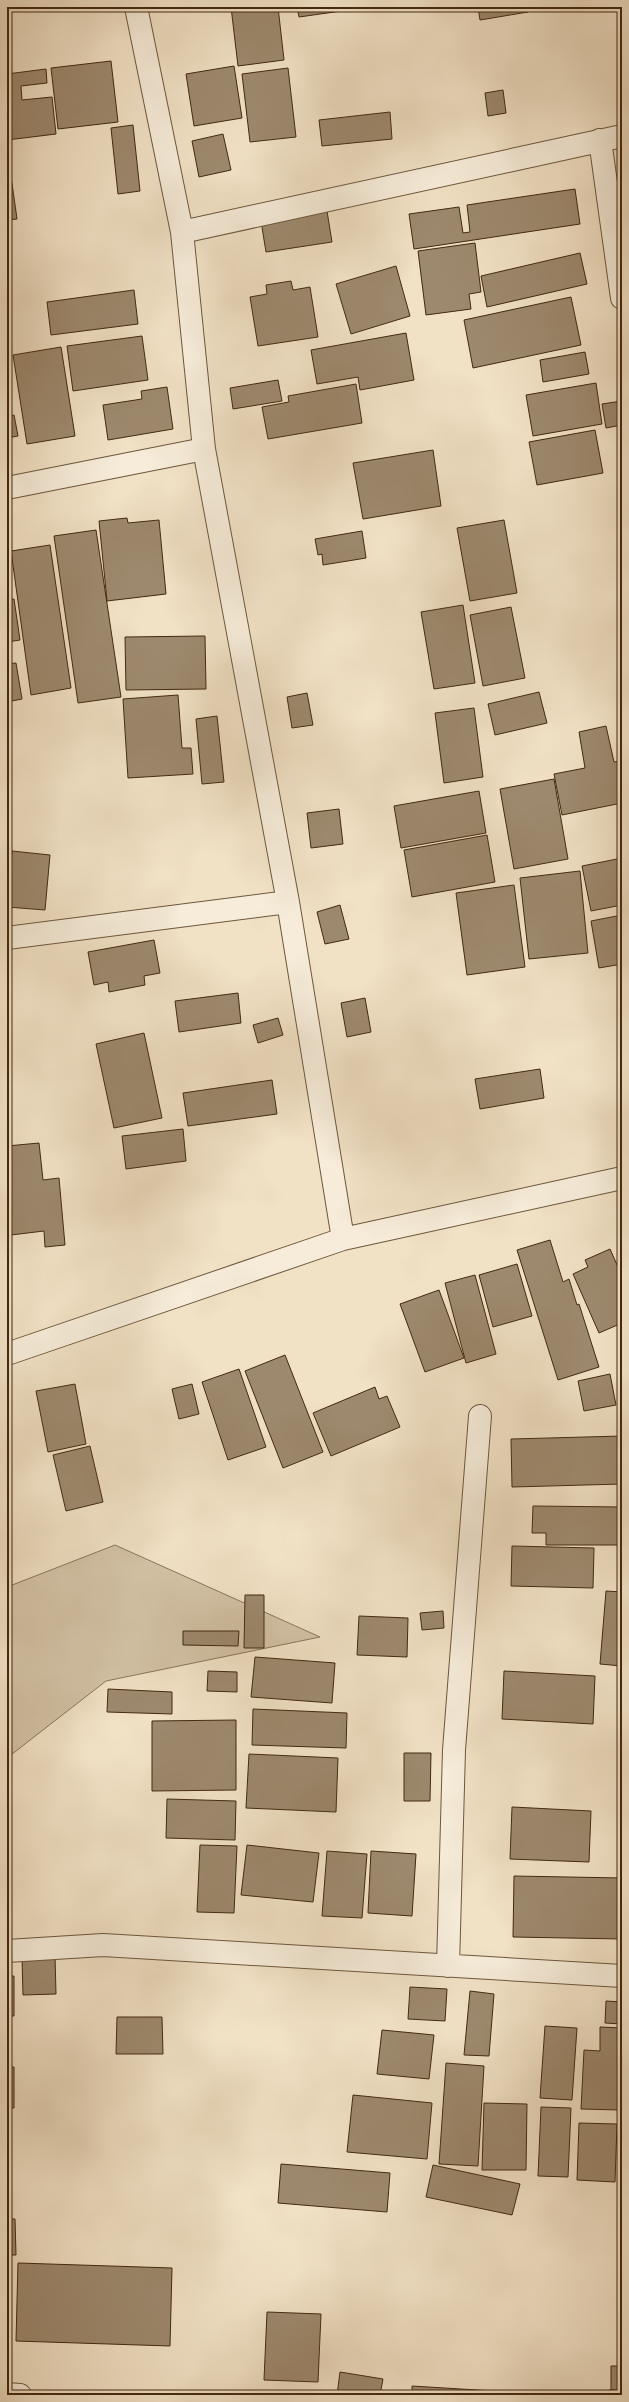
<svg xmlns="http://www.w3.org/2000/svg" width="629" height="2402" font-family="'Old Standard TT',serif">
<rect width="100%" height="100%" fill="#f1e1c5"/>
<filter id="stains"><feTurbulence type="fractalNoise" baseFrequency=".005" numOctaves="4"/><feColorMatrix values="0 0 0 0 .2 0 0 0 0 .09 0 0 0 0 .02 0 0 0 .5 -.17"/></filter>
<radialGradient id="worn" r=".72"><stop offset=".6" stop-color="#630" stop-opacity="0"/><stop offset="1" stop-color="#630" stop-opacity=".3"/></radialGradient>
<path fill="#d3c2a6" stroke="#8a765b" d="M 115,1545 L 320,1637 L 106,1681 L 7,1758 L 7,1587 Z"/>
<path fill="#9d896e" stroke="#422910" d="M 231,7 L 278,7 L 284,60 L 238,66 Z
M 297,7 L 370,7 L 299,17 Z
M 478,7 L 528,7 L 528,12 L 480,20 Z
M 111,61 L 118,122 L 58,129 L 51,68 Z
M 234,66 L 242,118 L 194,126 L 186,74 Z
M 288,68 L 296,137 L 250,142 L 242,74 Z
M 46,69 L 47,83 L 21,86 L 22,100 L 52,97 L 56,134 L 7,140 L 7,74 Z
M 503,90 L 506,113 L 488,116 L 485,93 Z
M 390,112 L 392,139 L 322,146 L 319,120 Z
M 133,125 L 140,191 L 118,194 L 111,128 Z
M 223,134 L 231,170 L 199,177 L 192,141 Z
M 7,148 L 17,219 L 7,220 Z
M 575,189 L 580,224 L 414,249 L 409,214 L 459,207 L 463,233 L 470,232 L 467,205 Z
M 327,211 L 332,242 L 266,252 L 261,221 Z
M 475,243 L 481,292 L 469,294 L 471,309 L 426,315 L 418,251 Z
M 580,253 L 587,284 L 487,307 L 481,276 Z
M 396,266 L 410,316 L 351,334 L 336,284 Z
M 291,281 L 293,290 L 310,287 L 318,337 L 258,346 L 250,297 L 267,294 L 266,285 Z
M 134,290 L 138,324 L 51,335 L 47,302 Z
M 571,297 L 581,345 L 473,368 L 464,320 Z
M 406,333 L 414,380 L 360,390 L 358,377 L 317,384 L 311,350 Z
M 142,336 L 148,380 L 73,391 L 67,346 Z
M 61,347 L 75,436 L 27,444 L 13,355 Z
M 585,352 L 589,374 L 543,382 L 540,360 Z
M 278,380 L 282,401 L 233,409 L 230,388 Z
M 596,383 L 602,424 L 533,436 L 526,395 Z
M 356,384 L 362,423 L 268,439 L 262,407 L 289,402 L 288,396 Z
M 167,387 L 173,429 L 108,440 L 103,405 L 142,399 L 141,391 Z
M 622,401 L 622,425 L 606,428 L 602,404 Z
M 14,415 L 18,436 L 7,438 L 7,417 Z
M 595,430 L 603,473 L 537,485 L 529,442 Z
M 433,450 L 441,506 L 363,519 L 353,463 Z
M 127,518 L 128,523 L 159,520 L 166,594 L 107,601 L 99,521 Z
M 504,520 L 517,593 L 470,601 L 457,528 Z
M 96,530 L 121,697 L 78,703 L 54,536 Z
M 362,531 L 366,558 L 323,565 L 322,554 L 318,555 L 315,539 Z
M 50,545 L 71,688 L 31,695 L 11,551 Z
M 14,599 L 20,640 L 7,642 L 7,600 Z
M 463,605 L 475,683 L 434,689 L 421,612 Z
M 511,607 L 525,678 L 483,686 L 470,615 Z
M 205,636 L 206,689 L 126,690 L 125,637 Z
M 16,663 L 22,699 L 7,702 L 7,664 Z
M 539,692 L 547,723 L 495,735 L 488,704 Z
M 307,693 L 313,725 L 292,728 L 287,697 Z
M 178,695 L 182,748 L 191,748 L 193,774 L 128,778 L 123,699 Z
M 474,708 L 483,777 L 444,783 L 435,713 Z
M 217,716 L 224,782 L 202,784 L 196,719 Z
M 606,726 L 614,762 L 622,761 L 622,803 L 562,815 L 554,774 L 585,768 L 579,732 Z
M 554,779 L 568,859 L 514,869 L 500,789 Z
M 479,791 L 486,833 L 401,848 L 394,806 Z
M 339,809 L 343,844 L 311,848 L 307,813 Z
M 487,835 L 495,882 L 412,897 L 404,850 Z
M 12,851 L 50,855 L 45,910 L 7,907 Z
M 622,858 L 622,905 L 591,911 L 582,866 Z
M 580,871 L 588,953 L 529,959 L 520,878 Z
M 514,885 L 525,967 L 467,975 L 456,893 Z
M 340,905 L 349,939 L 325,944 L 317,912 Z
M 622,915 L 622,964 L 599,968 L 591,921 Z
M 154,940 L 160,973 L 144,976 L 145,985 L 109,992 L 108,982 L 94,985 L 88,952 Z
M 238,993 L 241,1023 L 179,1032 L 175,1001 Z
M 365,998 L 371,1032 L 347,1037 L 341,1003 Z
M 278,1018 L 283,1035 L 258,1043 L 253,1025 Z
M 144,1033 L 162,1118 L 114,1128 L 96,1044 Z
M 540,1069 L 544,1098 L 480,1109 L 475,1079 Z
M 272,1080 L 277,1114 L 188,1126 L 183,1093 Z
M 183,1129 L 186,1161 L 126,1169 L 122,1136 Z
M 39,1143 L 43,1180 L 59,1178 L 65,1245 L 45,1247 L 44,1231 L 11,1235 L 7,1194 L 7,1146 Z
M 550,1240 L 563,1282 L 569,1279 L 577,1305 L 579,1304 L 599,1367 L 558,1380 L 517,1250 Z
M 610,1249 L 622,1276 L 622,1323 L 599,1333 L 573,1274 L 588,1267 L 585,1260 Z
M 517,1264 L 532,1316 L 493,1327 L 479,1275 Z
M 475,1275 L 496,1354 L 466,1363 L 445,1283 Z
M 439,1290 L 464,1358 L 425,1372 L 400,1304 Z
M 285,1355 L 323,1452 L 283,1468 L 245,1371 Z
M 239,1369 L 266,1447 L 228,1460 L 202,1382 Z
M 610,1374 L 616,1405 L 584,1411 L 578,1381 Z
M 75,1384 L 86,1444 L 48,1452 L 36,1391 Z
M 192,1384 L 199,1414 L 179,1419 L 172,1389 Z
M 375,1387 L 379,1399 L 387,1396 L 400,1427 L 331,1456 L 313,1413 Z
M 622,1436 L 622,1484 L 512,1487 L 511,1439 Z
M 90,1446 L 103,1502 L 66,1511 L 53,1455 Z
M 533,1506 L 622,1507 L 622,1545 L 546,1545 L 546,1533 L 532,1533 Z
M 512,1546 L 594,1548 L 593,1588 L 511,1586 Z
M 606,1591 L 622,1592 L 622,1666 L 600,1664 Z
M 245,1595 L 264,1595 L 264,1648 L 244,1648 Z
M 443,1611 L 444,1628 L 422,1630 L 420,1613 Z
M 359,1616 L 408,1618 L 407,1657 L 357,1655 Z
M 183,1631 L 239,1631 L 238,1646 L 183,1645 Z
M 255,1657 L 335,1663 L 332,1703 L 251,1697 Z
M 208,1671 L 237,1672 L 237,1692 L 207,1691 Z
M 504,1671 L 595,1676 L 593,1724 L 502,1719 Z
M 108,1689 L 172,1692 L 172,1714 L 107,1712 Z
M 253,1709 L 347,1713 L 346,1748 L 252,1745 Z
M 236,1720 L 236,1790 L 152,1791 L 152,1721 Z
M 404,1753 L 431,1753 L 430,1801 L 404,1801 Z
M 249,1754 L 338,1758 L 336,1812 L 246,1808 Z
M 167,1799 L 236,1801 L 235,1840 L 166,1838 Z
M 512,1807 L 591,1811 L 589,1862 L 510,1859 Z
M 200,1845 L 237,1846 L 234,1913 L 197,1912 Z
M 247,1845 L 319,1853 L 313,1902 L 241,1895 Z
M 327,1851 L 367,1854 L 362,1918 L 322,1916 Z
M 371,1851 L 416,1854 L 412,1916 L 368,1913 Z
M 7,1873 L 10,1912 L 7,1912 Z
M 514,1876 L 622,1878 L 622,1939 L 513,1937 Z
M 55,1956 L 56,1994 L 23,1995 L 22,1957 Z
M 7,1976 L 14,1976 L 14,2016 L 7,2016 Z
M 410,1987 L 447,1989 L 445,2021 L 408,2019 Z
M 470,1991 L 494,1994 L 489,2056 L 464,2055 Z
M 606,2001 L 622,2002 L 622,2024 L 605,2023 Z
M 117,2017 L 162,2017 L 163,2054 L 116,2054 Z
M 545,2026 L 577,2028 L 572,2100 L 540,2098 Z
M 600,2027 L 622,2028 L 621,2110 L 581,2109 L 584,2050 L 600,2051 Z
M 382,2030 L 434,2035 L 429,2079 L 377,2074 Z
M 446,2063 L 484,2066 L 478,2166 L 439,2164 Z
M 7,2067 L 14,2067 L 14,2108 L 7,2108 Z
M 353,2095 L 432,2103 L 427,2159 L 347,2152 Z
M 484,2103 L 527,2104 L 526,2170 L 482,2170 Z
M 541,2107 L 571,2108 L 568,2177 L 538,2176 Z
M 7,2112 L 10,2112 L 10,2157 L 7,2157 Z
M 579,2123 L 617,2124 L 615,2182 L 577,2180 Z
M 281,2164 L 390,2173 L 387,2212 L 278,2203 Z
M 433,2165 L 520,2184 L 512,2215 L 426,2197 Z
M 7,2219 L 15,2219 L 16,2255 L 7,2255 Z
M 18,2263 L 172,2268 L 170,2346 L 16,2341 Z
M 267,2312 L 321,2314 L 318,2382 L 264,2380 Z
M 611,2366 L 622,2366 L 622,2390 L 611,2390 Z
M 340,2372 L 383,2379 L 380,2395 L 337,2395 Z
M 412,2386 L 494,2391 L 493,2395 L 412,2395 Z
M 609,2390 L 622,2391 L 622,2395 L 609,2395 Z"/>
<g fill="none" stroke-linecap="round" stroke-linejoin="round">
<g stroke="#6e573d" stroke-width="24">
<path id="minor" d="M 136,7 L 182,232 L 204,449 L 288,902 L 343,1239
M 600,140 L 622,298
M 182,232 L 622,136
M 7,488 L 204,449
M 7,938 L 288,902
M 7,1354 L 343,1239 L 622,1178
M 7,1951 L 103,1945 L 622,1976
M 448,1966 L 454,1750 L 480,1416
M 7,2394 L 20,2395"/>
</g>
<use href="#minor" stroke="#f6ecd9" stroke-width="22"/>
</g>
<rect width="629" height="2402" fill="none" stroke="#f1e1c5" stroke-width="24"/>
<rect x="8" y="8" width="613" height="2386" fill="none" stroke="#422910" stroke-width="2"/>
<rect x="12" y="12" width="605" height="2378" fill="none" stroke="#422910"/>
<rect width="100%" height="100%" filter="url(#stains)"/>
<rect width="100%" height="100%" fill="url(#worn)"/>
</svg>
